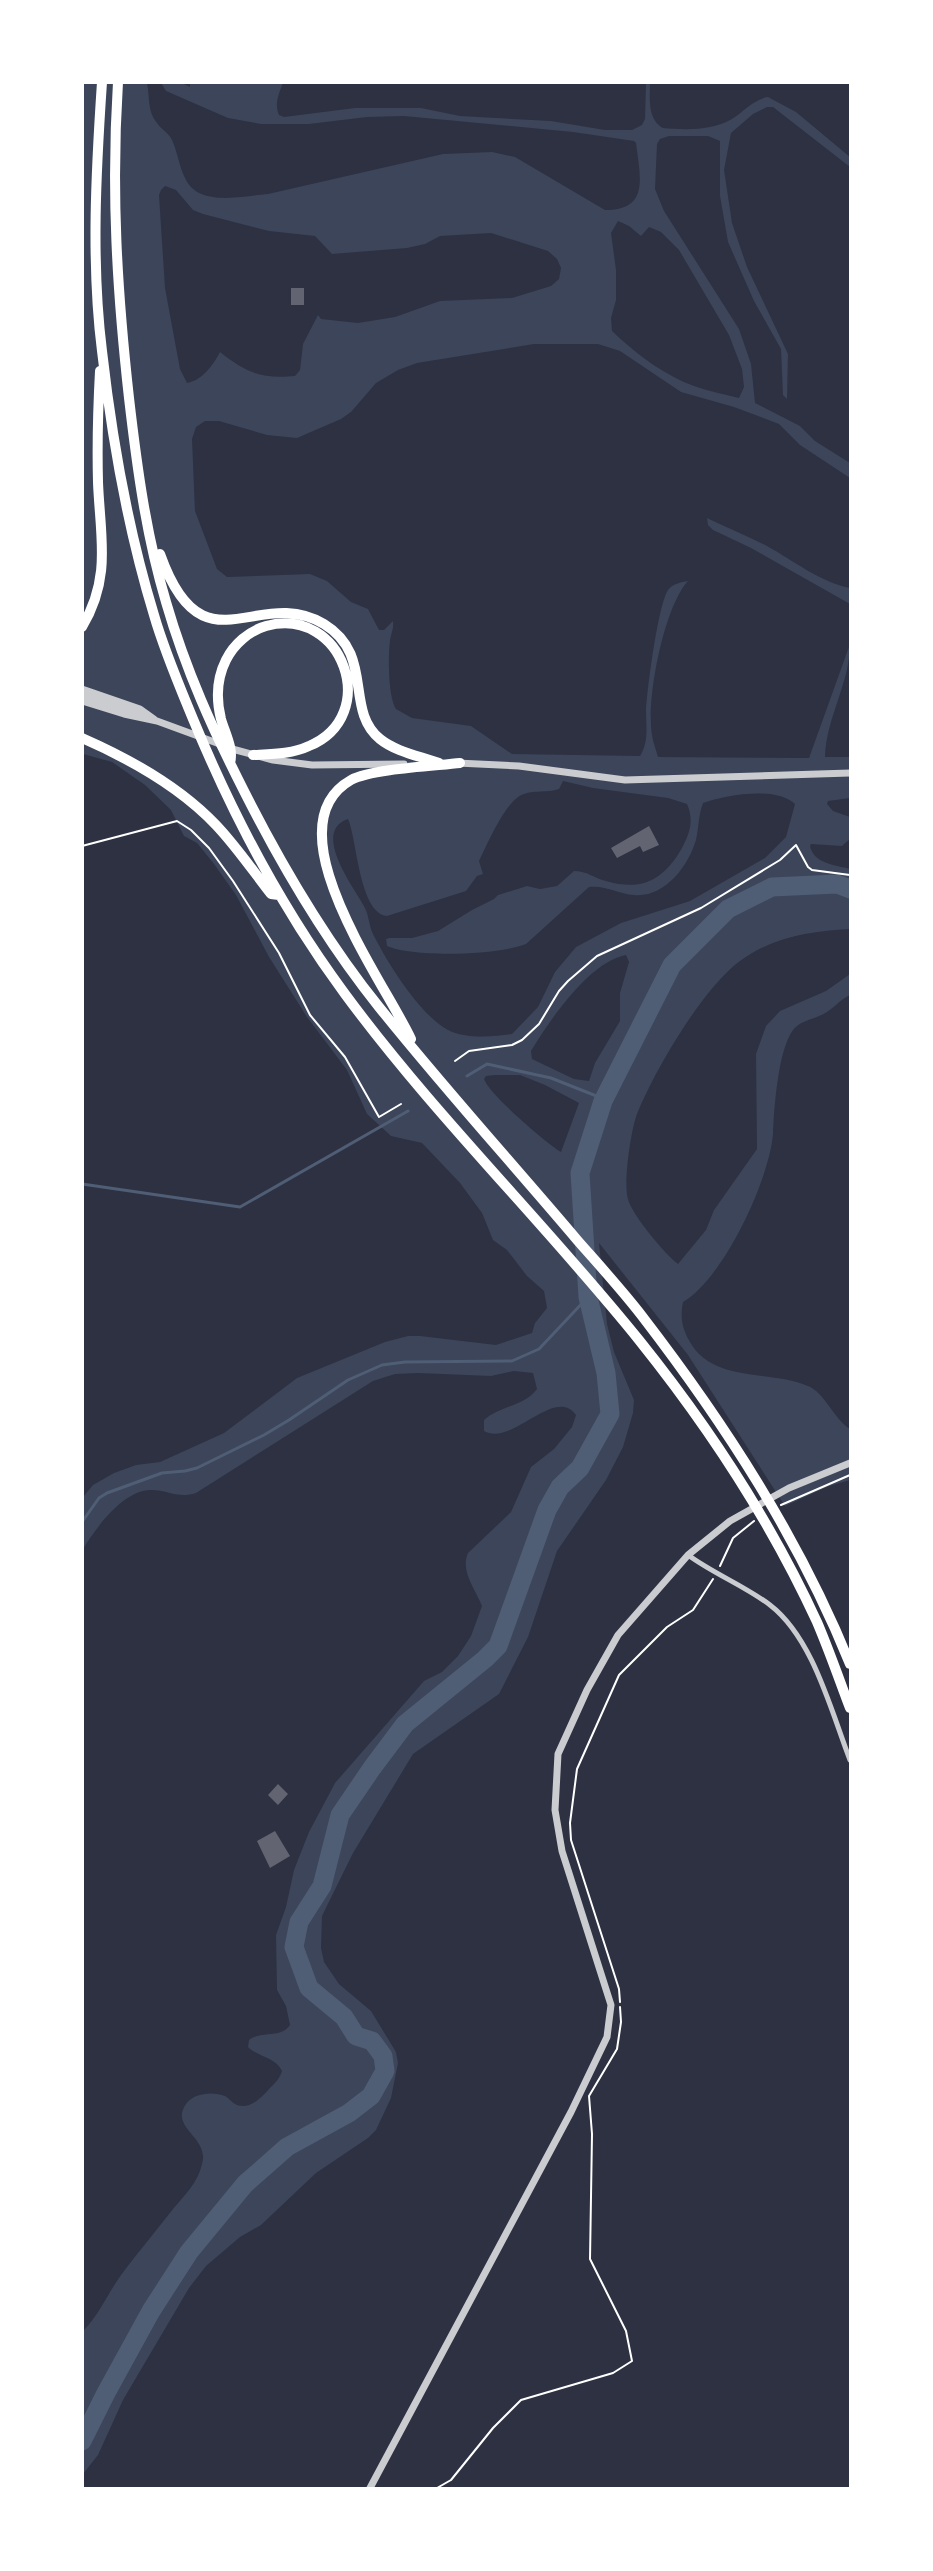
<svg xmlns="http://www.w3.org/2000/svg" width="933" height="2571" font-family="'Alegreya Sans',sans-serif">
<rect width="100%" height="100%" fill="#2d3142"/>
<path fill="#3c4559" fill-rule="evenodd" d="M 190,82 L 283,83 C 279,94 274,103 279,115 L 284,117 L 355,108 L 421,108 L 460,116 L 551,121 L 605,130 L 632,130 L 642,125 L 645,119 L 646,83 L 650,83 C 650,98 647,119 663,128 C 685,130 711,131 732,119 C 743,112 754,99 768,97 L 796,112 L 850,157 L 850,167 L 773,107 L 767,107 L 753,114 L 731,133 L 724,170 L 732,223 L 747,267 L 788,354 L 787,399 L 783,395 L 781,349 L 754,301 L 728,242 L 720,196 L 720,141 L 708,136 L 669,136 L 660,139 L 657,144 L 655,189 L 664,211 L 739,329 L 751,364 L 755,403 L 800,426 L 815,441 L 850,463 L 850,478 L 800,445 L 779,424 L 734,407 L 681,392 L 620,351 L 598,344 L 534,344 L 417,363 L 398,370 L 376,383 L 351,412 L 341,419 L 297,438 L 267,435 L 219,421 L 205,421 L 196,427 L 192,439 L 195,511 L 217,569 L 227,577 L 310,574 L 327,581 L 351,602 L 368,609 L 379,630 L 384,630 L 393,621 C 394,629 391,633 390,641 C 388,656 388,696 396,709 L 412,718 L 471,726 L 512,754 L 640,756 C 649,741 646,727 646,711 C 647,690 658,605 668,590 C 672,584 681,582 688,581 C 664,607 646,699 652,735 C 653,742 656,750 658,757 L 809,758 L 850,644 C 850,683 826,718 825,757 L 850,757 L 850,798 L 828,801 L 827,804 L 833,811 L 850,817 L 850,839 L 842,846 L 811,844 L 810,846 C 814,864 836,865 850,869 L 850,929 C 811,931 772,937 740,961 C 702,989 655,1070 637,1114 C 631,1129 623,1184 628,1199 C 632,1215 665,1254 678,1264 L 706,1230 L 714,1210 L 757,1149 L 756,1054 L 766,1026 L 780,1011 L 826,991 L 850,974 L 850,995 C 839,1000 831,1012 819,1016 C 810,1020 799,1022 793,1030 C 778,1050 774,1109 773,1134 C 769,1181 723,1279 683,1302 C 680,1318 682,1328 690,1342 C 713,1383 771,1370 808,1386 C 824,1392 834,1419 850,1429 L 850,1480 L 829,1486 L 785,1506 L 688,1355 L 599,1243 L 607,1324 L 614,1352 L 634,1400 L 633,1413 L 623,1447 L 606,1480 L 557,1551 L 528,1637 L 499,1694 L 413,1754 L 353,1853 L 322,1916 L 321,1948 L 324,1962 L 339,1984 L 371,2011 L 396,2052 L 398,2063 L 391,2098 L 376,2130 L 368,2138 L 316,2173 L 261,2225 L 240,2237 L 206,2266 L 189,2288 L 123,2400 L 98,2455 L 83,2474 L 83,2331 C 99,2315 108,2293 121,2275 C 138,2252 156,2231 173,2209 C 185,2195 198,2182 202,2164 C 210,2137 169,2128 186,2104 C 193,2093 213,2091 225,2096 C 229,2098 232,2103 237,2105 C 250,2110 262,2097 269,2089 C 275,2083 280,2078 282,2071 C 275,2057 258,2057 248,2047 L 249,2040 C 261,2030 281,2039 290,2025 L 286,2006 L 277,1990 L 276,1935 L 286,1907 L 294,1870 L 309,1832 L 335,1783 L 424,1681 L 442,1672 L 458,1656 L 471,1636 L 482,1606 C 475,1589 460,1571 468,1553 L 511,1512 L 531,1467 L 554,1449 L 572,1427 L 576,1415 C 555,1385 512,1447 484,1431 L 484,1420 C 499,1406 525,1406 537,1389 L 533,1373 L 514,1371 L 491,1376 L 418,1373 L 395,1374 L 373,1381 L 196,1493 C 178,1499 168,1490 151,1490 C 123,1490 96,1528 83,1549 L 83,1497 L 93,1485 L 114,1473 L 136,1465 L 160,1462 L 224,1433 L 297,1378 L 385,1342 L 408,1336 L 420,1336 L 496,1345 L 532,1333 L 535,1323 L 547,1308 L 544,1291 L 527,1276 L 507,1250 L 493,1240 L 482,1213 L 460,1183 L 422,1143 L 391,1136 L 367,1114 L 347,1070 L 307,1017 L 269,957 L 236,895 L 214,864 L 197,843 L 184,836 L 171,810 L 145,785 L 112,762 L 83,754 L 83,83 L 147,83 C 150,97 147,111 157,123 C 161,129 169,133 172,140 C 178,153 179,167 186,180 C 200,207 243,196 268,194 L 443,154 L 492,152 L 515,157 L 605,210 C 650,210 640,177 636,143 L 634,141 L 573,132 L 404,116 L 367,117 L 309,124 L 261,124 L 228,118 L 166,91 L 161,83 L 182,83 L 190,87 ZM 165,186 L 176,190 L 193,210 L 203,214 L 269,231 L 315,236 L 332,254 L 407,248 L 425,244 L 440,236 L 491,233 L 548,251 L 557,259 L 561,268 L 559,279 L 551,286 L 512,298 L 440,301 L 395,317 L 358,323 L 321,319 L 318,315 L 303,344 L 300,370 L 295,376 C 261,379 247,373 220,352 C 213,365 203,380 187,383 L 180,369 L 165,288 L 159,195 L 161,190 ZM 618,221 L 629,226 L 641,236 L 649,227 L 661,232 L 679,250 L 729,335 L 742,369 L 744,387 L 739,398 C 724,394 708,391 694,386 C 664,375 635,353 612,331 L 611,318 L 616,300 L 616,270 L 611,233 ZM 563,781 L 593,788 L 668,798 L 687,804 C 694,820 690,833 682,848 C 664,879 643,892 606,881 C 594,878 587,871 574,871 L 557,886 L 540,889 L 527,886 L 498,895 L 494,899 L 472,910 L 438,931 L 412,938 L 389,938 L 386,939 L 387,946 C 414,958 499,955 526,944 L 589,887 C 606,885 618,894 634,895 C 664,898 688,867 696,840 C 699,827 698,817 703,803 C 726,795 776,786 795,804 L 786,837 L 765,858 L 690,901 L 621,923 L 576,947 L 555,972 L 538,1007 L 512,1034 C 493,1037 465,1039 448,1030 C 419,1014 387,962 373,934 C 369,926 369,916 365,908 C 356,890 310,832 348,819 C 357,839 359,913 387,916 L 466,891 L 477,876 L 483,874 L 479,861 C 487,845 506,799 524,794 C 535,790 547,793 559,789 ZM 626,955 L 629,962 L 620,993 L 620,1021 L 595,1063 L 589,1081 L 574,1079 L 532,1059 L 531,1051 C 550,1020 589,962 626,955 ZM 495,1075 L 520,1075 L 545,1085 L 579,1103 L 561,1152 C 545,1142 489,1094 484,1079 L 486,1076 Z
M 707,518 C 727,528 748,536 767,546 C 794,561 820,582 850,588 L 850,604 L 751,548 L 713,530 L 708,525 Z"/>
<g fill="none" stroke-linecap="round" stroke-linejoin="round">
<path stroke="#4f5d75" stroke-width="3" d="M 467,1076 L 487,1064 L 551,1078 L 604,1099
M 82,1184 L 240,1207 L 408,1111
M 82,1522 L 99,1498 L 107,1493 L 162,1473 L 185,1471 L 197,1468 L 264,1435 L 289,1420 L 348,1380 L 382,1365 L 405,1362 L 512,1361 L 539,1349 L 588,1297"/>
<path stroke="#4f5d75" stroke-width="19" d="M 82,2441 L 106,2393 L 151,2311 L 189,2252 L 245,2184 L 287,2147 L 349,2113 L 371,2096 L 385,2071 L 383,2056 L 372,2041 L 356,2036 L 344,2017 L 309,1988 L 294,1947 L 299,1922 L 322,1886 L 340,1815 L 372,1768 L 405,1724 L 485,1659 L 498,1646 L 547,1510 L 560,1487 L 580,1468 L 610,1414 L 606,1373 L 588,1297 L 580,1173 L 603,1101 L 672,965 L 728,909 L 772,887 L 837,884 L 850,889"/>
</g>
<path fill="#626471" d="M 291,288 L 304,288 L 304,305 L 291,305 Z
M 649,826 L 659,845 L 643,852 L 640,846 L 617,858 L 611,848 Z
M 278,1784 L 288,1794 L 278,1805 L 268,1795 Z
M 275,1831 L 290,1856 L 270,1868 L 257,1841 Z"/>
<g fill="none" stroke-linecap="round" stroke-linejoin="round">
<path stroke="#fff" stroke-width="2" d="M 82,846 L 177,821 L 191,830 L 209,848 L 233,881 L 279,953 L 310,1015 L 345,1057 L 379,1117 L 401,1104
M 455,1061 L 469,1051 L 512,1045 L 522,1040 L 539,1024 L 559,991 L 568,981 L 597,956 L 701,908 L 780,860 L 796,845 L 808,867 L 812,870 L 850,875
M 781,1505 L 850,1475
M 720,1566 L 733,1538 L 754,1521
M 620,2002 L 619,1989 L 571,1840 L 570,1823 L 577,1769 L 619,1675 L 667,1627 L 693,1610 L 713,1579
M 437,2488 L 451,2480 L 493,2428 L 521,2400 L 613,2373 L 632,2361 L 626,2331 L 590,2259 L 592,2134 L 589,2096 L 617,2049 L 621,2022 L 620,2007"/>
<path stroke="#caccd0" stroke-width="5" d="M 688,1555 C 714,1574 745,1586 770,1605 C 813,1638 831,1711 850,1760"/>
<path stroke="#caccd0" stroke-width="7" d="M 82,689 L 140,709 L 154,719
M 82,694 L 138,714
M 82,701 L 124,714 L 157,721 L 236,750 L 273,760 L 312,765 L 404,764
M 457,763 L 519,766 L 625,780 L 850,773
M 370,2488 L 571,2112 L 607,2037 L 611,2005 L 562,1851 L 555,1810 L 558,1754 L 587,1690 L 618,1635 L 688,1555 L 730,1521 L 789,1488 L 850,1463"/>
<path stroke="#fff" stroke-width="10" d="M 102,82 C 96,171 91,263 102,351 C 112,439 128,530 154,615 C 164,650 179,685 193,719 C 233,816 282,909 345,994 C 435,1116 544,1222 639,1340 C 708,1426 771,1522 817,1622 C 829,1650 839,1679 850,1708
M 118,82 C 111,191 117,290 129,398 C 137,467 146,535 166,602 C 186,671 213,730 245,793 C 283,868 326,941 379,1007 C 443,1087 512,1163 578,1241 C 600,1266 622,1290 642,1316 C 725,1424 799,1538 850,1664
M 160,554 C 203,675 257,584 324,624 C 375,655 344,710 380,739 C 396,752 420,756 439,763
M 82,627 C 112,577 100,536 98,482 C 97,445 98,408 100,371
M 82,738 C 130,759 180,787 216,825 C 236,846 253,871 271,894 L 279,895
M 230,763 C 234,749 225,733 221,719 C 216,699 217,678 226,660 C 234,644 249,631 266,626 C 343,605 382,716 309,746 C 292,754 272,754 253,755
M 411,1039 C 386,984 268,827 351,780 C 371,769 434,766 460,763"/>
</g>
<rect width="933" height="2571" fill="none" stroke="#ffffff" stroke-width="168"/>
</svg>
